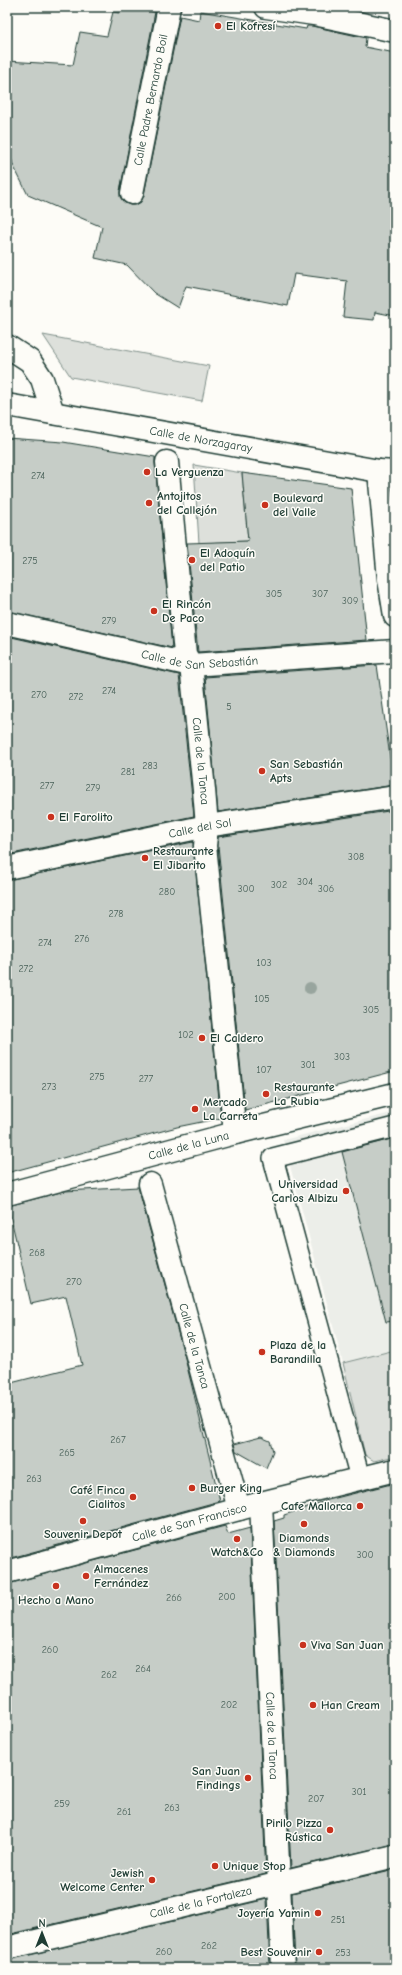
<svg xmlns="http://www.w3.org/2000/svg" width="402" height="1975" font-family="'Comic Neue',sans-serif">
<rect width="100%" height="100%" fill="#fdfcf7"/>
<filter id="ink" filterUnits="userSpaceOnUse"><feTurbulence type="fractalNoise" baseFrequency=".025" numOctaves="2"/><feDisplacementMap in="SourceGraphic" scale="8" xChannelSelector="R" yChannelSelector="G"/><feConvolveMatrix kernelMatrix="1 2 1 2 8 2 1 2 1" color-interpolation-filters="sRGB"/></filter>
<g filter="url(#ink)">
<path fill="#eceee9" d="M 395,1112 L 395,1350 L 343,1363 L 283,1140 Z"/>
<path fill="#dde0db" stroke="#7e8e88" d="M 43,335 L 209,366 L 202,401 L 71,377 Z
M 194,465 L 242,473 L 248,541 L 199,543 Z
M 395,1350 L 395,1456 L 374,1461 L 365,1455 L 343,1363 Z"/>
<path fill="#c6cdc7" stroke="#1f3d34" d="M 120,7 L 155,12 L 120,191 L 120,197 L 124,202 L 130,205 L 136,205 L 141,202 L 144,195 L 180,16 L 199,20 L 200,11 L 306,29 L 307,26 L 312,26 L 366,38 L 365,47 L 395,53 L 395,316 L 375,312 L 374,320 L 343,317 L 347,281 L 294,274 L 288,306 L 186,286 L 178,308 L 154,293 L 127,265 L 95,258 L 102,227 L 28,195 L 13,165 L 7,142 L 7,61 L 73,65 L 80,32 L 107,36 L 113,12 L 119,13 Z
M 7,438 L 63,442 L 155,457 L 155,463 L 172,648 L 7,611 Z
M 242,473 L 351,488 L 367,640 L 198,652 L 187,543 L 248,541 Z
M 7,636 L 179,675 L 194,816 L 7,855 Z
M 377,665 L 394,785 L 218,812 L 205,677 Z
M 395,810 L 395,1071 L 245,1110 L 218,846 L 218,837 Z
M 193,842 L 221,1118 L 177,1127 L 7,1173 L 7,880 Z
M 395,1138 L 395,1321 L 386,1322 L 342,1152 Z
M 138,1187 L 185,1358 L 220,1501 L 7,1559 L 7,1384 L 82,1365 L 66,1296 L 31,1304 L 8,1206 L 65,1191 Z
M 261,1437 L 270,1441 L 273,1451 L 266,1468 L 236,1451 L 234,1444 Z
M 395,1483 L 395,1844 L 291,1868 L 274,1521 L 284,1518 L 284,1515 L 328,1500 Z
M 225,1526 L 228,1534 L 250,1528 L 266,1874 L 7,1935 L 7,1584 Z
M 395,1869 L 395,1968 L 295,1968 L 292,1893 Z
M 267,1899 L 270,1968 L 7,1968 L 7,1960 Z"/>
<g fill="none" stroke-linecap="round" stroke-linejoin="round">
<g stroke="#1f3d34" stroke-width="22">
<path id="lane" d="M 360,1478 L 273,1158 L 395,1127"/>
</g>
<g stroke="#1f3d34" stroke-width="25">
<g id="street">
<path d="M 266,7 L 314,14 L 395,31"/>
<path id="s1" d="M 132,193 L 169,7"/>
<path d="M 7,346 L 30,361 L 42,379 L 53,413"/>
<path id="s2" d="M 7,405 L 379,471 L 395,472"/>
<path id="s3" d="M 167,462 L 185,654 L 191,665 L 204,790 L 207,826 L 205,846 L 235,1133"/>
<path d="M 379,471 L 389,579 L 395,616"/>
<path id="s4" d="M 7,623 L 191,665 L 395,651"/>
<path id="s5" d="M 7,868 L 207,826 L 395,797"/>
<path id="s6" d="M 150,1184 L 239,1509"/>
<path id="s7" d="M 7,1194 L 235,1133 L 395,1094"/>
<path id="s8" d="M 261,1503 L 283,1968"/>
<path id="s9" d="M 7,1572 L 261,1503 L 395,1470"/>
<path id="s10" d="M 7,1948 L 395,1856"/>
</g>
</g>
<use href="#lane" stroke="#fdfcf7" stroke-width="19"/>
<use href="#street" stroke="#fdfcf7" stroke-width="22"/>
</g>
<circle fill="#98a59e" cx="310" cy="988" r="6"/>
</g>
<g fill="#c8321e" stroke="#fdfcf7" stroke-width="1.5">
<circle cx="218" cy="26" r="4"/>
<circle cx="147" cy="472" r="4"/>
<circle cx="149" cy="503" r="4"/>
<circle cx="265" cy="505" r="4"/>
<circle cx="192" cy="560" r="4"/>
<circle cx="154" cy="611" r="4"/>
<circle cx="262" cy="771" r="4"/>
<circle cx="51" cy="817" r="4"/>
<circle cx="145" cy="858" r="4"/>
<circle cx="202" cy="1038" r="4"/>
<circle cx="266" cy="1094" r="4"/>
<circle cx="195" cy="1109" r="4"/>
<circle cx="346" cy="1191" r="4"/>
<circle cx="262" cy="1352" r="4"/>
<circle cx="192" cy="1488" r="4"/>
<circle cx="133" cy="1497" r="4"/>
<circle cx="360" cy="1506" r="4"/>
<circle cx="83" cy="1521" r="4"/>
<circle cx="304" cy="1524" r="4"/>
<circle cx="237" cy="1539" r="4"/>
<circle cx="86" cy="1576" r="4"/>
<circle cx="56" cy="1586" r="4"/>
<circle cx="303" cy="1645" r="4"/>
<circle cx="313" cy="1705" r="4"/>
<circle cx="248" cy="1778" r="4"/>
<circle cx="330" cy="1830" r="4"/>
<circle cx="215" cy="1866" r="4"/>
<circle cx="152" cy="1880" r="4"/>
<circle cx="318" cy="1913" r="4"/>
<circle cx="319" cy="1952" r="4"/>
</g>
<g text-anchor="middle" stroke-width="3" stroke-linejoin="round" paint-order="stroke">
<g font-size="10" fill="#496159">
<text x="38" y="479">274</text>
<text x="30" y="564">275</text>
<text x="274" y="597">305</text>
<text x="320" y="597">307</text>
<text x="350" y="604">309</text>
<text x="109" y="624">279</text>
<text x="109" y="694">274</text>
<text x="39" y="698">270</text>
<text x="76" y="700">272</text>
<text x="229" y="710">5</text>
<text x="150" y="769">283</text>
<text x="128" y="775">281</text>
<text x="47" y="789">277</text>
<text x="93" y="791">279</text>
<text x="356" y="860">308</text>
<text x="305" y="885">304</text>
<text x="279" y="888">302</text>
<text x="246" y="892">300</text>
<text x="326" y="892">306</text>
<text x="167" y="895">280</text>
<text x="116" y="917">278</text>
<text x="82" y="942">276</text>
<text x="45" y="946">274</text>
<text x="264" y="966">103</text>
<text x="26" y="972">272</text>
<text x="262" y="1002">105</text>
<text x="371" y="1013">305</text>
<text x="186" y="1038">102</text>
<text x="342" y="1060">303</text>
<text x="308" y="1068">301</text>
<text x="264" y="1073">107</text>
<text x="97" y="1080">275</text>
<text x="146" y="1082">277</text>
<text x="49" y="1090">273</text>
<text x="37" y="1256">268</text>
<text x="74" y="1285">270</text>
<text x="118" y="1443">267</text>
<text x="67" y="1456">265</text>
<text x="34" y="1482">263</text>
<text x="365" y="1558">300</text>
<text x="227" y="1600">200</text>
<text x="174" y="1601">266</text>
<text x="50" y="1653">260</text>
<text x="143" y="1672">264</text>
<text x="109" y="1678">262</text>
<text x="229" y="1708">202</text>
<text x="359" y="1795">301</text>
<text x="316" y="1802">207</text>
<text x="62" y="1807">259</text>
<text x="172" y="1811">263</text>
<text x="124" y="1815">261</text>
<text x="338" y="1923">251</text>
<text x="209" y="1949">262</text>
<text x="164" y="1955">260</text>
<text x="343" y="1956">253</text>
</g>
<g font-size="12" font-weight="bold" fill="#1f3d34" stroke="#fdfcf7" text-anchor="start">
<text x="226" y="30">El Kofresí</text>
<text x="155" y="476">La Verguenza</text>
<text x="157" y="500">Antojitos<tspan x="157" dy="14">del Callejón</tspan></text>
<text x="273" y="502">Boulevard<tspan x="273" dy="14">del Valle</tspan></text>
<text x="200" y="557">El Adoquín<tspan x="200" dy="14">del Patio</tspan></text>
<text x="162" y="608">El Rincón<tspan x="162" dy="14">De Paco</tspan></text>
<text x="270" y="768">San Sebastián<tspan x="270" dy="14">Apts</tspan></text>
<text x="59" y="821">El Farolito</text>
<text x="153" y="855">Restaurante<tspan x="153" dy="14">El Jibarito</tspan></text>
<text x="210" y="1042">El Caldero</text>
<text x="274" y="1091">Restaurante<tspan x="274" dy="14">La Rubia</tspan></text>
<text x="203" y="1106">Mercado<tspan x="203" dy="14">La Carreta</tspan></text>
<text x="338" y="1188" text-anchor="end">Universidad<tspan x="338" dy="14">Carlos Albizu</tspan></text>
<text x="270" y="1349">Plaza de la<tspan x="270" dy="14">Barandilla</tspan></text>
<text x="200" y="1492">Burger King</text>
<text x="125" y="1494" text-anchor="end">Café Finca<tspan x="125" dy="14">Cialitos</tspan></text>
<text x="352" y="1510" text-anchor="end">Cafe Mallorca</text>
<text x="83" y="1538" text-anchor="middle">Souvenir Depot</text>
<text x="304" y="1542" text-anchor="middle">Diamonds<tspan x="304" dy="14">&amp; Diamonds</tspan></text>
<text x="237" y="1556" text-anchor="middle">Watch&amp;Co</text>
<text x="94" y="1573">Almacenes<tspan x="94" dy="14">Fernández</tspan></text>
<text x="56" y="1604" text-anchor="middle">Hecho a Mano</text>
<text x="311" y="1649">Viva San Juan</text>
<text x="321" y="1709">Han Cream</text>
<text x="240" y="1775" text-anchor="end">San Juan<tspan x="240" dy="14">Findings</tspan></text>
<text x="322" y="1827" text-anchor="end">Pirilo Pizza<tspan x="322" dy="14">Rústica</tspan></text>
<text x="223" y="1870">Unique Stop</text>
<text x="144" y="1877" text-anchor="end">Jewish<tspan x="144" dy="14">Welcome Center</tspan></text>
<text x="310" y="1917" text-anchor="end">Joyería Yamin</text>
<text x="311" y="1956" text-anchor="end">Best Souvenir</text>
</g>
<g font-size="12" fill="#1f3d34" stroke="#fdfcf7">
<text dy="4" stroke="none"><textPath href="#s1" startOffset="95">Calle Padre Bernardo Boil</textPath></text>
<text dy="4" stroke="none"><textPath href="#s2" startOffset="197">Calle de Norzagaray</textPath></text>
<text dy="4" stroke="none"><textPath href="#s4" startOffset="197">Calle de San Sebastián</textPath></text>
<text dy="4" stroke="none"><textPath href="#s3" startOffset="302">Calle de la Tanca</textPath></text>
<text dy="4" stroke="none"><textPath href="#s5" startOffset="197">Calle del Sol</textPath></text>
<text dy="4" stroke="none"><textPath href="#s7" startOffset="188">Calle de la Luna</textPath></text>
<text dy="4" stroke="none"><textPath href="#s6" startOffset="168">Calle de la Tanca</textPath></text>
<text dy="4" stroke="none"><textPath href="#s9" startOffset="189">Calle de San Francisco</textPath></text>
<text dy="4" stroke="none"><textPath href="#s8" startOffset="233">Calle de la Tanca</textPath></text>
<text dy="4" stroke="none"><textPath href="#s10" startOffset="199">Calle de la Fortaleza</textPath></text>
</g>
</g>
<rect width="402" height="1975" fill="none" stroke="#fdfcf7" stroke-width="24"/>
<rect x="12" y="12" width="378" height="1951" fill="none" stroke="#1f3d34" stroke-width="1.5" filter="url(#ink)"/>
<g transform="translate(42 1933)" stroke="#fdfcf7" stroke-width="3" paint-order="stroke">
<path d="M0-3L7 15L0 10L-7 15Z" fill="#1f3d34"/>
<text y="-6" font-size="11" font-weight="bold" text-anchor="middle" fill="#1f3d34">N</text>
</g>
</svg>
